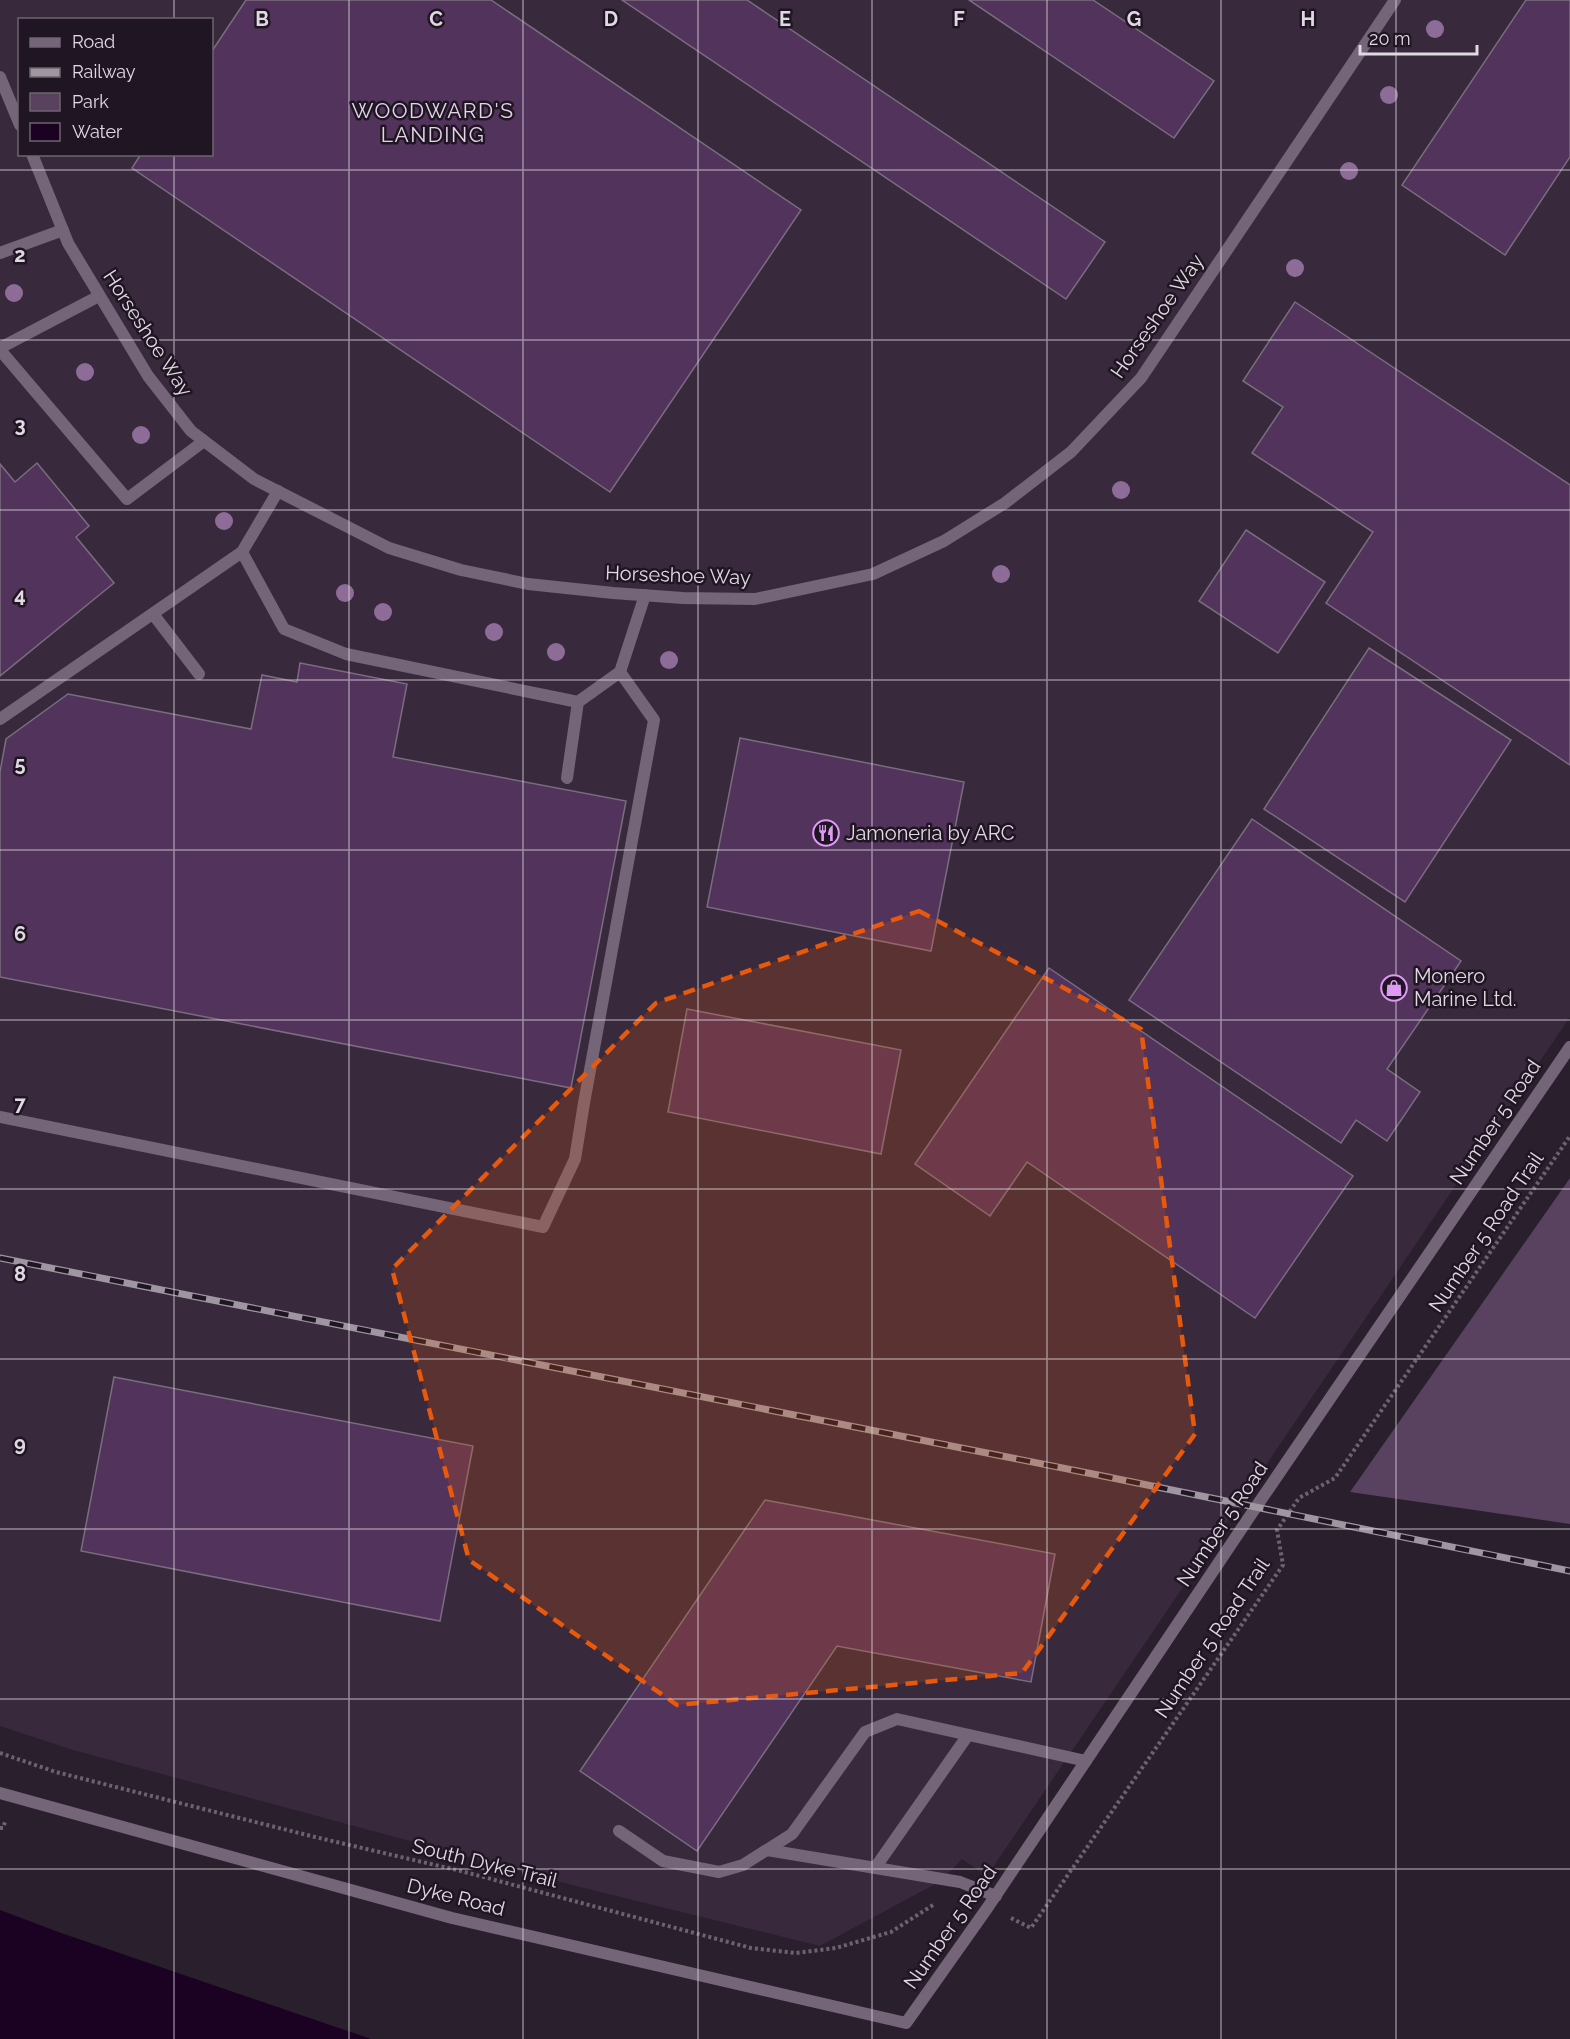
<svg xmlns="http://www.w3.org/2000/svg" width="1570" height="2039" font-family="Raleway,sans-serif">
<rect width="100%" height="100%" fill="#2a1f2d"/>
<path fill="#38293c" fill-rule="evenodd" d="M 0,0 L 1570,0 L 1570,1017 L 987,1876 L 962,1859 L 941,1881 L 820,1946 L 584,1888 L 73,1750 L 0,1726 ZM 20,20 L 212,20 L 212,154 L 20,154 Z"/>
<path fill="#58425f" d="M 1570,1178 L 1570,1524 L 1350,1492 Z"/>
<path fill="#1b0122" d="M 0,1910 L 61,1933 L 371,2039 L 0,2039 Z"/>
<path fill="#51335b" stroke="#796d7e" stroke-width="1.5" d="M 246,0 L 491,0 L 801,210 L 610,492 L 132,168 L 141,154 L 212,154 L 212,51 Z
M 622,0 L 747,0 L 1105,242 L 1066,299 Z
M 969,0 L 1093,0 L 1214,81 L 1174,138 Z
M 1526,0 L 1570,0 L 1570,157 L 1505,255 L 1402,185 Z
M 1295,302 L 1570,485 L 1570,765 L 1326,603 L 1373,532 L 1252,453 L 1283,407 L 1243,381 Z
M 37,463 L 89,526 L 76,537 L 114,583 L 0,676 L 0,464 L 15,482 Z
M 1246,530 L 1325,582 L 1278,653 L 1199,601 Z
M 1369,648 L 1511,740 L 1405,902 L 1264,809 Z
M 300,663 L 407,684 L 393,757 L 626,801 L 571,1088 L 0,977 L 0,772 L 6,739 L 68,694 L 251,729 L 262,675 L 297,682 Z
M 740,738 L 964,782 L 931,951 L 707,907 Z
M 1252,819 L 1461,961 L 1387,1069 L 1420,1092 L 1387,1141 L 1356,1120 L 1341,1143 L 1129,1000 Z
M 1049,968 L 1353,1176 L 1255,1318 L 1027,1162 L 990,1216 L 915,1164 Z
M 687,1009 L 901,1050 L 881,1154 L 668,1112 Z
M 114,1377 L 473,1446 L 440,1621 L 81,1551 Z
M 765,1500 L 1055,1554 L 1031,1682 L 837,1646 L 697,1851 L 580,1771 Z"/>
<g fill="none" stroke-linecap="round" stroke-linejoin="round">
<path stroke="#6d636f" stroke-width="4" stroke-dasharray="3 3" stroke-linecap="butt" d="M 0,1753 L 56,1772 L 315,1837 L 461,1871 L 751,1948 L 796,1953 L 836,1948 L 891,1932 L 933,1905
M 0,1828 L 3,1828 L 5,1822
M 1011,1918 L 1031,1928 L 1283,1565 L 1277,1530 L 1299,1498 L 1335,1478 L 1570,1136"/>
<path stroke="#746578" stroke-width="12" d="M 0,253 L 63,230
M 0,348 L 99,296
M 0,350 L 127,499 L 204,441
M 278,491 L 242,552 L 284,629 L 346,654 L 578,702 L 620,672 L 645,595
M 153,614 L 199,674
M 0,719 L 242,552
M 567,778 L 578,702
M 0,1117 L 543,1227 L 575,1159 L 584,1103 L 654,720 L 620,672
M 619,1831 L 663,1861 L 719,1872 L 743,1865 L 792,1834 L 865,1732 L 897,1719 L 1086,1761
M 767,1850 L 960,1882 L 996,1896
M 875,1868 L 968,1735"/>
<path stroke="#746578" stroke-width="12" d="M 0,77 L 20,125
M 32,154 L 68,243 L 148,376 L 191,431 L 254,479 L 389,548 L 461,570 L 528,584 L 613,593 L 683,598 L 755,599 L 873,574 L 944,541 L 1005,503 L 1071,452 L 1141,378 L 1395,0
M 0,1793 L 452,1918 L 906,2023 L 988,1907 L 1256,1507 L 1570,1047"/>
<g stroke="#9e96a0" stroke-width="7">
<path id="rail" d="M 0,1258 L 1098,1475 L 1570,1571"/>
</g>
<use href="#rail" stroke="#201623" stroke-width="4.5" stroke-dasharray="14" stroke-linecap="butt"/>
</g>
<g fill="#8d6d97">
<circle cx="1435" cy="29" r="9"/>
<circle cx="1389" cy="95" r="9"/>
<circle cx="1349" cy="171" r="9"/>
<circle cx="1295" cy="268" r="9"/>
<circle cx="14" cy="293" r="9"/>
<circle cx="85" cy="372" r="9"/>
<circle cx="141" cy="435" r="9"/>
<circle cx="1121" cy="490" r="9"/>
<circle cx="224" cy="521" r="9"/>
<circle cx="1001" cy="574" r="9"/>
<circle cx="345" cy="593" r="9"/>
<circle cx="383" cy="612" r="9"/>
<circle cx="494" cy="632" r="9"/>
<circle cx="556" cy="652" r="9"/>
<circle cx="669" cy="660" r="9"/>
</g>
<path fill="#e8590c" fill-opacity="0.2" stroke="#e8590c" stroke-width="4.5" stroke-dasharray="12 8" stroke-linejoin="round" d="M 919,911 L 1141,1029 L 1195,1434 L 1022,1673 L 677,1705 L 469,1560 L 392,1269 L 656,1003 Z"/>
<path fill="none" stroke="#e0d9e2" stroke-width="1.5" stroke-opacity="0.55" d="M 174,0 L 174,20M 349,0 L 349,2039M 523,0 L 523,2039M 698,0 L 698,2039M 872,0 L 872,2039M 1047,0 L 1047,2039M 1221,0 L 1221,2039M 1396,0 L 1396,2039M 174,154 L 174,2039M 0,170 L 1570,170M 0,340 L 1570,340M 0,510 L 1570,510M 0,680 L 1570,680M 0,850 L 1570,850M 0,1020 L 1570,1020M 0,1189 L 1570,1189M 0,1359 L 1570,1359M 0,1529 L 1570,1529M 0,1699 L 1570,1699M 0,1869 L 1570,1869"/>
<defs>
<g id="restaurant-ring" transform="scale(1.35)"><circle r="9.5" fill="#201623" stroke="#dd99f3" stroke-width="1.5"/><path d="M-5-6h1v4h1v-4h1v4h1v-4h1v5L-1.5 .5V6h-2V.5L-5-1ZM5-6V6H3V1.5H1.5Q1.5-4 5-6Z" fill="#dd99f3"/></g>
<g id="shop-ring" transform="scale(1.35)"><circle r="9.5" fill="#201623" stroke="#dd99f3" stroke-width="1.5"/><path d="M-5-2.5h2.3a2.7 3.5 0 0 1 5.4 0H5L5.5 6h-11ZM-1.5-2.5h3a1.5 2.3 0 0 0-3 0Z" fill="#dd99f3"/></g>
</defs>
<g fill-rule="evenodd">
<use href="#restaurant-ring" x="826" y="833"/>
<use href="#shop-ring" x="1394" y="988"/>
</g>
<g text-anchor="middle" stroke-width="5" stroke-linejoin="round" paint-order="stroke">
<g font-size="20" fill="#e0d9e2" stroke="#201623">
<text transform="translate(1157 316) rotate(-55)" y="7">Horseshoe Way</text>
<text transform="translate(148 333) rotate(57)" y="7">Horseshoe Way</text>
<text transform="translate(678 575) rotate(2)" y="7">Horseshoe Way</text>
<text transform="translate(1495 1122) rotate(-56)" y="7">Number 5 Road</text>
<text transform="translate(1486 1232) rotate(-56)" y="7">Number 5 Road Trail</text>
<text transform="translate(1222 1524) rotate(-56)" y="7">Number 5 Road</text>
<text transform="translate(1212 1638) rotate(-56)" y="7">Number 5 Road Trail</text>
<text transform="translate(485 1863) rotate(14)" y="7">South Dyke Trail</text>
<text transform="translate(456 1897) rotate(14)" y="7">Dyke Road</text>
<text transform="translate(950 1927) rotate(-55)" y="7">Number 5 Road</text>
</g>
<g font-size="20" fill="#e0d9e2" stroke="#201623" text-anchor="start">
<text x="846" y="840">Jamoneria by ARC</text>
<text x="1414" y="983">Monero<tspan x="1414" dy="23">Marine Ltd.</tspan></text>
</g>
<g font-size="21" letter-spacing="1.5" fill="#e3d5e8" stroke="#201623">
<text x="433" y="118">WOODWARD'S<tspan x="433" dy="24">LANDING</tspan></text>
</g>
</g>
<g font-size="20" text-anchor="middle" font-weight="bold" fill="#e0d9e2" stroke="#201623" stroke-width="5" stroke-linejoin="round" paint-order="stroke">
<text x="262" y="26">B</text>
<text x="436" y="26">C</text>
<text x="611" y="26">D</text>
<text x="785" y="26">E</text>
<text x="959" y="26">F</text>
<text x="1134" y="26">G</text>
<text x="1308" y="26">H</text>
<text x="20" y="262">2</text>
<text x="20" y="432">3</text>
<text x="20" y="602">4</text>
<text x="20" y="771">5</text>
<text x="20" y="941">6</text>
<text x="20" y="1111">7</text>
<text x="20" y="1281">8</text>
<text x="20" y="1451">9</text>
</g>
<rect x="18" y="18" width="195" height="138" fill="#201623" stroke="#6d646f" stroke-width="1.5"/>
<rect x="30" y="38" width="30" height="9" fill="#746578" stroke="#6d646f" stroke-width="1.5"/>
<text x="72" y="48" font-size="18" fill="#e0d9e2">Road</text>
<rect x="30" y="68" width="30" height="9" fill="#9e96a0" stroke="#6d646f" stroke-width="1.5"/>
<text x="72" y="78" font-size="18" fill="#e0d9e2">Railway</text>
<rect x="30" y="93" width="30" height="18" fill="#58425f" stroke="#6d646f" stroke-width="1.5"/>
<text x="72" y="108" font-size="18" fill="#e0d9e2">Park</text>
<rect x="30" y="123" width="30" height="18" fill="#1b0122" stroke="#6d646f" stroke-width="1.5"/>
<text x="72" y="138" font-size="18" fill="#e0d9e2">Water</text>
<path d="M1360 45v9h117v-9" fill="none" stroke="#e0d9e2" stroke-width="3"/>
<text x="1369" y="45" font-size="18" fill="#e0d9e2" stroke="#201623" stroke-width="4.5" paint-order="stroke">20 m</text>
</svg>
